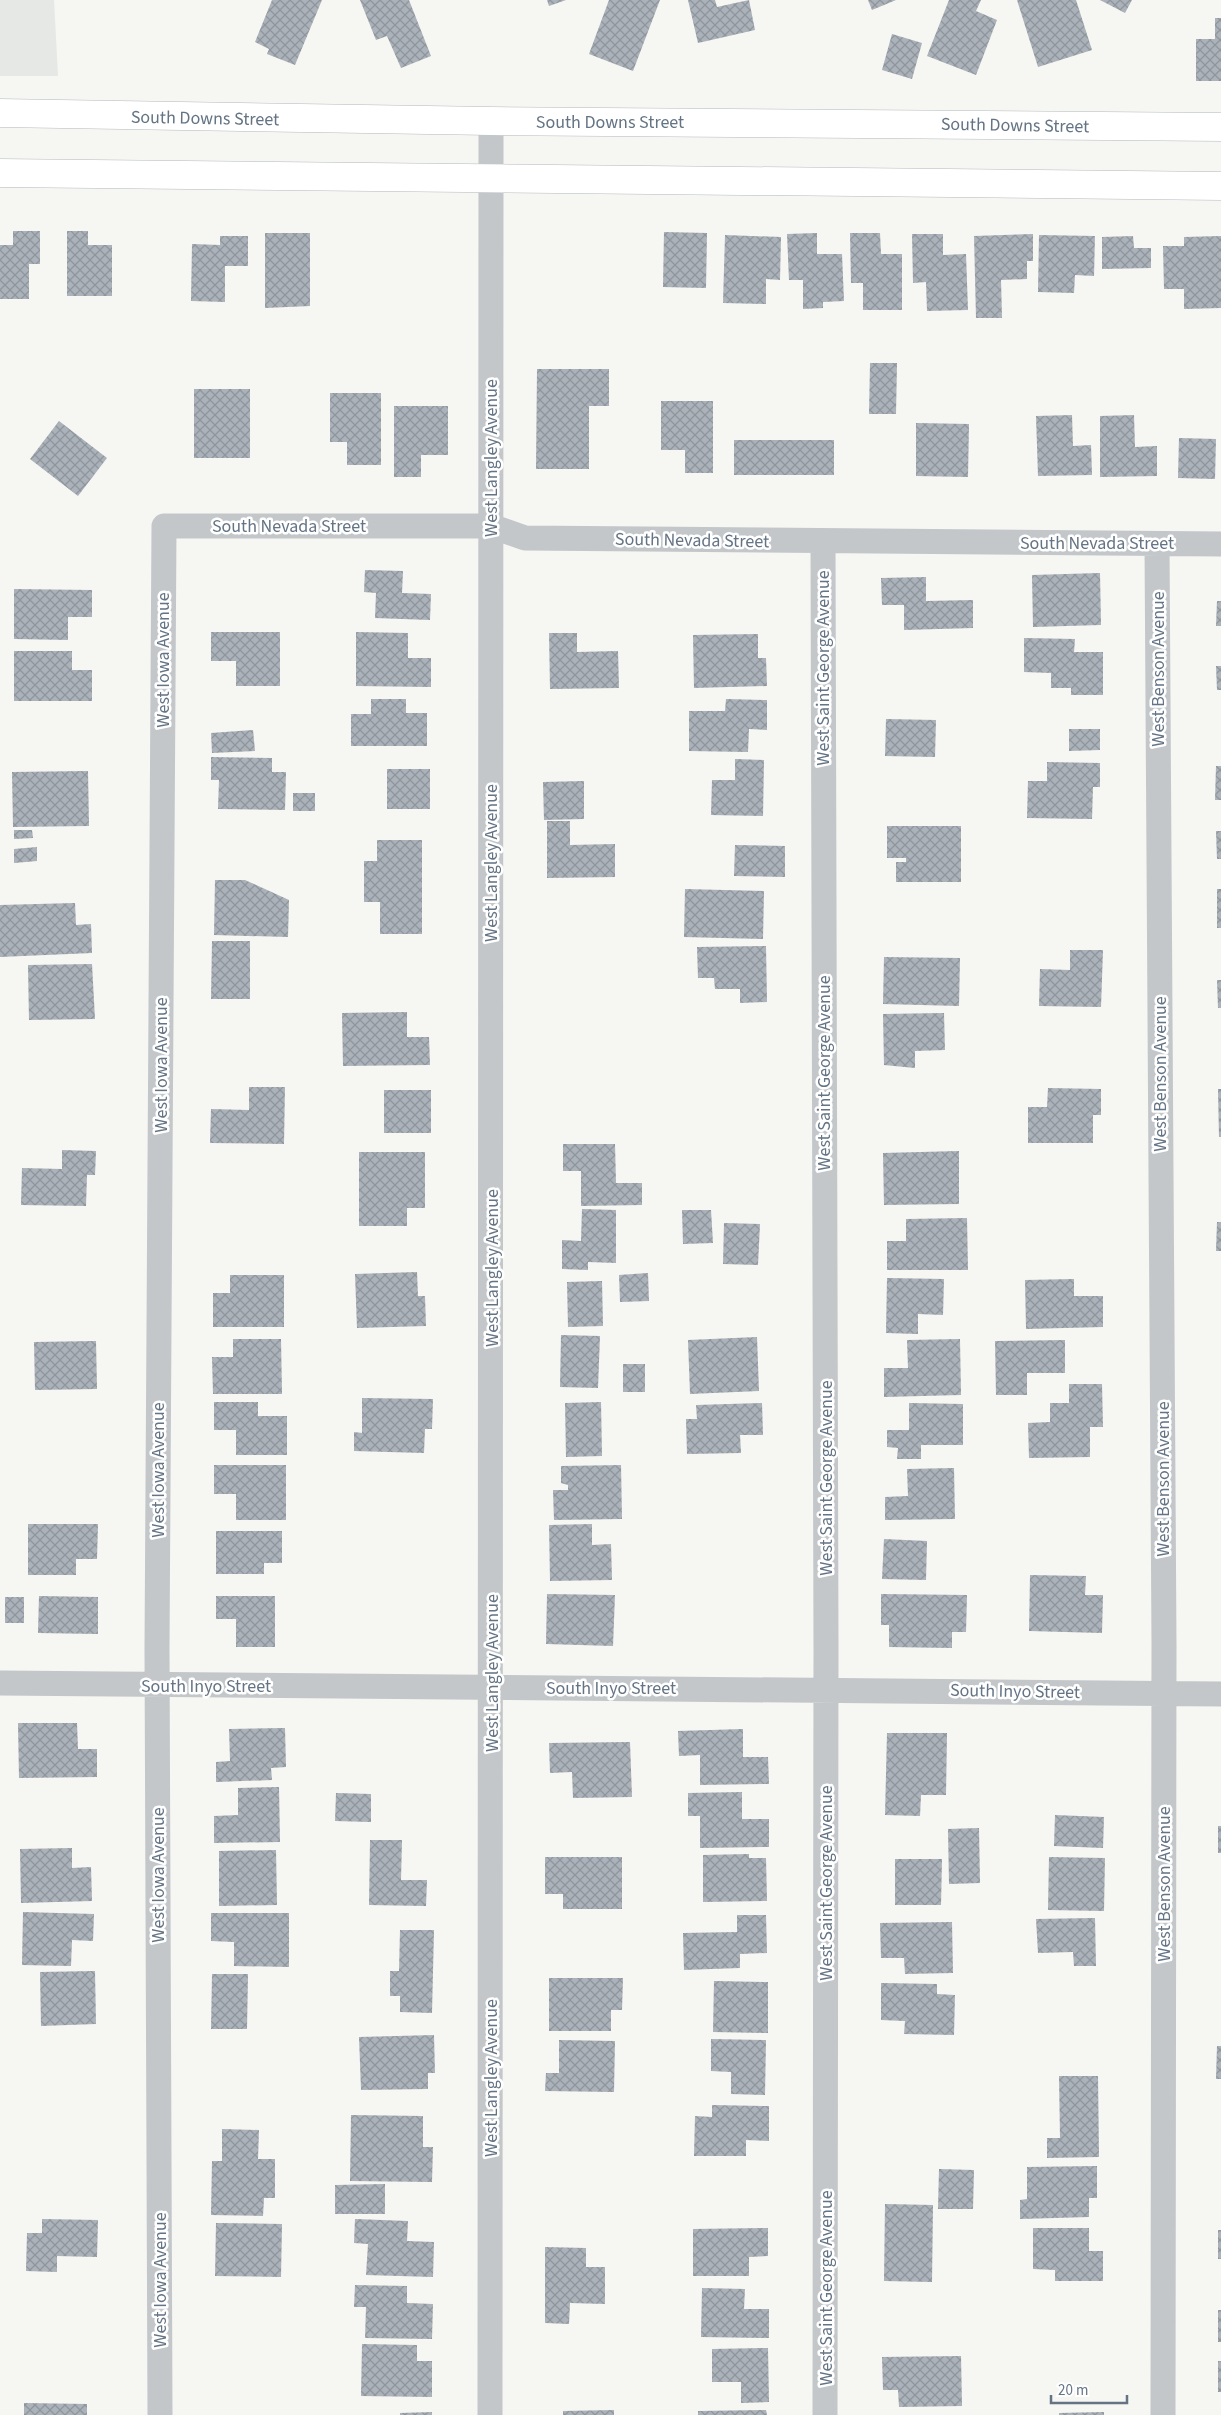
<svg xmlns="http://www.w3.org/2000/svg" width="1221" height="2415" font-family="'Source Sans 3',sans-serif">
<defs>
<pattern id="building-cross-hatch" width="8" height="8" patternUnits="userSpaceOnUse" patternTransform="scale(1.25)"><rect width="8" height="8" fill="#abb2b9"/><path d="M0 0l8 8M0 8l8-8" fill="none" stroke="#8f959c"/></pattern>
</defs>
<rect width="100%" height="100%" fill="#f6f6f2"/>
<path fill="#e6e8e6" d="M 0,0 L 54,0 L 58,76 L 0,76 Z"/>
<path fill="url(#building-cross-hatch)" d="M 272,0 L 322,0 L 295,65 L 267,54 L 269,49 L 255,42 Z
M 360,0 L 409,0 L 431,56 L 401,68 L 387,36 L 376,40 Z
M 547,0 L 566,0 L 549,6 Z
M 609,0 L 660,0 L 633,71 L 589,54 Z
M 688,0 L 715,0 L 717,7 L 749,0 L 755,30 L 698,43 Z
M 868,0 L 896,0 L 872,10 Z
M 949,0 L 981,0 L 976,11 L 997,20 L 976,75 L 927,56 Z
M 1017,0 L 1076,0 L 1092,50 L 1038,67 Z
M 1100,0 L 1132,0 L 1125,13 Z
M 1215,18 L 1221,18 L 1221,81 L 1196,81 L 1196,39 L 1215,39 Z
M 892,34 L 922,43 L 912,79 L 882,70 Z
M 13,231 L 40,231 L 40,264 L 29,264 L 29,299 L 0,299 L 0,245 L 13,245 Z
M 67,231 L 88,231 L 88,245 L 112,245 L 112,296 L 67,296 Z
M 664,232 L 707,233 L 706,288 L 663,287 Z
M 265,233 L 310,233 L 310,306 L 265,308 Z
M 817,233 L 817,254 L 842,254 L 844,301 L 823,302 L 823,308 L 803,309 L 803,280 L 789,280 L 787,234 Z
M 850,233 L 880,233 L 881,254 L 902,254 L 902,310 L 863,310 L 863,283 L 851,283 Z
M 912,234 L 943,234 L 943,255 L 966,254 L 968,310 L 927,311 L 926,282 L 913,283 Z
M 1033,234 L 1033,261 L 1027,261 L 1027,279 L 1001,280 L 1002,318 L 976,318 L 974,236 Z
M 725,235 L 781,237 L 780,280 L 766,279 L 766,304 L 723,303 Z
M 1039,235 L 1095,236 L 1094,276 L 1075,275 L 1074,293 L 1038,292 Z
M 220,236 L 248,236 L 248,266 L 225,266 L 225,302 L 191,301 L 192,244 L 220,245 Z
M 1133,236 L 1134,248 L 1151,248 L 1151,268 L 1102,269 L 1102,237 Z
M 1221,236 L 1221,308 L 1184,309 L 1184,289 L 1164,289 L 1163,246 L 1184,246 L 1184,237 Z
M 870,363 L 897,363 L 896,414 L 869,414 Z
M 537,369 L 609,369 L 609,406 L 589,406 L 589,469 L 536,469 Z
M 194,389 L 250,389 L 250,458 L 194,458 Z
M 330,393 L 381,393 L 381,465 L 347,465 L 347,442 L 330,442 Z
M 661,401 L 713,401 L 713,473 L 685,473 L 685,450 L 661,450 Z
M 394,406 L 448,406 L 448,455 L 421,455 L 421,477 L 394,477 Z
M 1072,415 L 1073,446 L 1091,445 L 1092,475 L 1038,476 L 1036,416 Z
M 1134,415 L 1135,447 L 1157,446 L 1157,476 L 1100,477 L 1100,416 Z
M 59,421 L 107,458 L 78,496 L 30,459 Z
M 916,423 L 969,424 L 968,477 L 916,476 Z
M 1179,438 L 1216,439 L 1215,479 L 1178,478 Z
M 734,440 L 834,440 L 834,475 L 734,475 Z
M 365,570 L 403,571 L 402,593 L 431,594 L 430,620 L 375,618 L 376,593 L 364,592 Z
M 1100,573 L 1101,625 L 1033,627 L 1032,575 Z
M 926,577 L 926,601 L 973,600 L 973,628 L 904,630 L 904,605 L 882,605 L 881,578 Z
M 14,589 L 92,590 L 92,617 L 68,617 L 68,640 L 14,639 Z
M 1217,601 L 1221,601 L 1221,626 L 1216,626 Z
M 211,632 L 280,632 L 280,686 L 236,686 L 236,661 L 211,661 Z
M 356,632 L 408,633 L 408,658 L 431,658 L 431,687 L 356,686 Z
M 549,633 L 577,633 L 577,652 L 618,651 L 619,688 L 550,689 Z
M 758,634 L 758,658 L 766,658 L 767,686 L 694,688 L 693,635 Z
M 1024,638 L 1075,639 L 1074,652 L 1103,652 L 1103,695 L 1071,695 L 1071,688 L 1051,688 L 1051,673 L 1024,672 Z
M 14,651 L 72,651 L 72,670 L 92,670 L 92,701 L 14,701 Z
M 1216,666 L 1221,666 L 1221,690 L 1217,690 Z
M 371,699 L 406,699 L 406,713 L 427,713 L 427,746 L 351,746 L 351,714 L 371,714 Z
M 726,699 L 767,700 L 767,730 L 749,729 L 748,752 L 689,751 L 689,711 L 725,711 Z
M 886,719 L 936,720 L 935,757 L 885,756 Z
M 1069,729 L 1100,729 L 1100,750 L 1069,751 Z
M 253,730 L 255,751 L 212,753 L 211,733 Z
M 211,757 L 272,758 L 272,772 L 286,772 L 285,810 L 218,809 L 219,780 L 211,780 Z
M 735,759 L 764,760 L 763,816 L 711,815 L 712,780 L 735,780 Z
M 1047,762 L 1100,763 L 1100,787 L 1093,787 L 1092,819 L 1027,818 L 1028,781 L 1047,781 Z
M 1216,766 L 1221,766 L 1221,800 L 1215,800 Z
M 387,769 L 430,769 L 430,809 L 387,809 Z
M 88,771 L 89,826 L 13,827 L 12,772 Z
M 584,781 L 584,819 L 544,820 L 543,782 Z
M 293,793 L 315,793 L 315,811 L 293,811 Z
M 547,821 L 570,821 L 570,845 L 615,844 L 615,877 L 547,878 Z
M 887,826 L 961,826 L 961,882 L 896,882 L 896,862 L 906,862 L 906,858 L 887,858 Z
M 14,830 L 32,830 L 33,838 L 14,839 Z
M 1216,831 L 1221,831 L 1221,859 L 1217,859 Z
M 377,840 L 422,840 L 422,934 L 380,934 L 380,902 L 364,902 L 364,861 L 377,861 Z
M 735,845 L 785,846 L 785,877 L 734,876 Z
M 37,847 L 37,861 L 14,863 L 14,849 Z
M 215,880 L 245,880 L 289,900 L 288,937 L 214,935 Z
M 685,889 L 764,891 L 763,939 L 684,937 Z
M 1217,889 L 1221,889 L 1221,928 L 1217,928 Z
M 75,903 L 76,925 L 91,924 L 92,953 L 0,957 L 0,905 Z
M 212,941 L 250,941 L 250,999 L 211,999 Z
M 766,946 L 767,1002 L 740,1003 L 740,989 L 715,989 L 714,978 L 698,978 L 697,947 Z
M 1070,950 L 1103,950 L 1101,1007 L 1039,1006 L 1040,969 L 1070,970 Z
M 884,957 L 960,958 L 959,1006 L 883,1004 Z
M 92,964 L 95,1019 L 29,1020 L 28,965 Z
M 1217,980 L 1221,980 L 1221,1008 L 1218,1008 Z
M 407,1012 L 407,1037 L 429,1037 L 430,1065 L 343,1066 L 342,1013 Z
M 944,1013 L 945,1050 L 915,1051 L 915,1068 L 884,1065 L 883,1014 Z
M 249,1087 L 285,1087 L 284,1144 L 210,1143 L 211,1109 L 249,1110 Z
M 1048,1088 L 1101,1089 L 1101,1115 L 1093,1115 L 1093,1143 L 1028,1143 L 1028,1107 L 1047,1107 Z
M 1218,1089 L 1221,1089 L 1221,1137 L 1219,1137 Z
M 384,1090 L 431,1090 L 431,1133 L 384,1133 Z
M 563,1144 L 615,1144 L 616,1183 L 642,1183 L 642,1205 L 581,1206 L 581,1171 L 563,1171 Z
M 62,1150 L 96,1151 L 95,1175 L 87,1175 L 86,1206 L 21,1205 L 22,1168 L 62,1169 Z
M 959,1151 L 959,1204 L 884,1205 L 883,1153 Z
M 359,1152 L 425,1152 L 425,1208 L 407,1208 L 407,1226 L 359,1226 Z
M 582,1209 L 616,1210 L 616,1263 L 588,1262 L 588,1270 L 562,1269 L 562,1240 L 581,1241 Z
M 682,1210 L 711,1210 L 713,1243 L 683,1244 Z
M 967,1218 L 968,1270 L 887,1270 L 887,1241 L 906,1241 L 906,1219 Z
M 1217,1222 L 1221,1222 L 1221,1251 L 1216,1251 Z
M 724,1223 L 760,1224 L 758,1265 L 723,1264 Z
M 417,1272 L 418,1296 L 425,1296 L 426,1326 L 357,1328 L 355,1274 Z
M 648,1273 L 649,1301 L 620,1302 L 619,1275 Z
M 230,1275 L 284,1275 L 284,1327 L 213,1327 L 213,1293 L 230,1293 Z
M 887,1278 L 944,1279 L 943,1315 L 918,1314 L 918,1334 L 886,1333 Z
M 1074,1279 L 1074,1296 L 1103,1296 L 1103,1327 L 1026,1329 L 1025,1280 Z
M 602,1281 L 603,1326 L 568,1327 L 567,1282 Z
M 561,1335 L 600,1336 L 598,1388 L 560,1387 Z
M 757,1337 L 759,1391 L 690,1394 L 688,1340 Z
M 233,1339 L 281,1339 L 282,1394 L 213,1394 L 212,1357 L 233,1357 Z
M 960,1339 L 961,1395 L 884,1397 L 884,1368 L 908,1368 L 907,1340 Z
M 1065,1340 L 1065,1373 L 1027,1373 L 1027,1395 L 996,1395 L 995,1341 Z
M 96,1341 L 97,1389 L 35,1390 L 34,1342 Z
M 623,1364 L 645,1364 L 645,1392 L 623,1392 Z
M 1069,1384 L 1102,1384 L 1103,1427 L 1090,1427 L 1090,1457 L 1029,1458 L 1028,1423 L 1050,1422 L 1050,1403 L 1069,1403 Z
M 362,1398 L 433,1399 L 432,1429 L 425,1429 L 424,1453 L 354,1451 L 354,1432 L 362,1433 Z
M 214,1402 L 258,1402 L 258,1416 L 287,1416 L 287,1455 L 236,1455 L 236,1430 L 214,1430 Z
M 601,1402 L 602,1456 L 566,1457 L 565,1403 Z
M 762,1403 L 763,1435 L 740,1435 L 741,1453 L 687,1454 L 686,1419 L 697,1419 L 696,1405 Z
M 909,1403 L 963,1404 L 963,1445 L 921,1445 L 921,1459 L 897,1459 L 898,1448 L 887,1447 L 887,1430 L 909,1430 Z
M 214,1465 L 286,1465 L 286,1520 L 236,1520 L 236,1494 L 214,1494 Z
M 621,1465 L 622,1519 L 554,1520 L 553,1490 L 568,1490 L 568,1485 L 561,1483 L 561,1466 Z
M 954,1468 L 955,1519 L 885,1520 L 885,1497 L 908,1496 L 907,1469 Z
M 28,1524 L 98,1524 L 97,1559 L 76,1559 L 76,1575 L 28,1575 Z
M 592,1524 L 592,1545 L 611,1544 L 612,1580 L 550,1581 L 549,1525 Z
M 216,1531 L 282,1531 L 282,1563 L 264,1563 L 264,1574 L 216,1574 Z
M 884,1539 L 927,1541 L 926,1580 L 882,1579 Z
M 1030,1575 L 1086,1576 L 1085,1595 L 1103,1595 L 1102,1633 L 1029,1631 Z
M 547,1594 L 615,1595 L 613,1646 L 546,1644 Z
M 881,1594 L 967,1595 L 966,1632 L 952,1632 L 952,1648 L 889,1647 L 889,1625 L 881,1625 Z
M 39,1596 L 98,1597 L 98,1634 L 38,1633 Z
M 216,1596 L 275,1596 L 275,1647 L 236,1647 L 236,1619 L 216,1619 Z
M 5,1597 L 24,1597 L 24,1623 L 5,1623 Z
M 18,1723 L 77,1723 L 78,1749 L 97,1749 L 97,1777 L 19,1778 Z
M 285,1728 L 286,1767 L 271,1768 L 272,1780 L 216,1782 L 216,1762 L 230,1761 L 229,1729 Z
M 743,1729 L 743,1757 L 768,1757 L 769,1784 L 700,1785 L 700,1755 L 679,1756 L 678,1731 Z
M 887,1733 L 947,1733 L 946,1795 L 921,1795 L 920,1816 L 885,1815 Z
M 630,1742 L 632,1797 L 573,1798 L 572,1772 L 550,1773 L 549,1743 Z
M 279,1787 L 280,1842 L 214,1843 L 214,1816 L 238,1815 L 238,1788 Z
M 742,1792 L 742,1819 L 769,1819 L 769,1847 L 700,1848 L 700,1816 L 688,1816 L 688,1793 Z
M 336,1793 L 371,1794 L 371,1822 L 335,1821 Z
M 1055,1815 L 1104,1817 L 1103,1848 L 1054,1846 Z
M 1218,1826 L 1221,1826 L 1221,1853 L 1218,1853 Z
M 979,1828 L 980,1883 L 949,1884 L 948,1829 Z
M 370,1840 L 402,1840 L 401,1880 L 427,1880 L 426,1906 L 369,1905 Z
M 72,1848 L 72,1868 L 91,1867 L 92,1901 L 21,1903 L 20,1849 Z
M 276,1850 L 277,1905 L 219,1906 L 219,1851 Z
M 749,1854 L 749,1858 L 766,1858 L 767,1901 L 703,1902 L 703,1855 Z
M 545,1857 L 622,1857 L 622,1909 L 563,1909 L 563,1894 L 545,1894 Z
M 1049,1857 L 1105,1858 L 1104,1911 L 1048,1910 Z
M 895,1859 L 942,1859 L 941,1905 L 895,1905 Z
M 23,1912 L 94,1914 L 93,1941 L 72,1940 L 71,1966 L 22,1965 Z
M 211,1913 L 289,1913 L 289,1967 L 234,1966 L 234,1942 L 211,1941 Z
M 737,1915 L 766,1915 L 767,1953 L 740,1954 L 740,1968 L 684,1970 L 683,1933 L 737,1932 Z
M 1095,1918 L 1096,1966 L 1074,1966 L 1073,1952 L 1038,1953 L 1036,1919 Z
M 952,1922 L 953,1973 L 905,1974 L 904,1958 L 881,1958 L 880,1923 Z
M 400,1930 L 434,1930 L 432,2013 L 400,2012 L 400,1996 L 390,1996 L 390,1971 L 399,1971 Z
M 95,1971 L 96,2024 L 41,2026 L 40,1972 Z
M 212,1974 L 248,1974 L 247,2029 L 211,2029 Z
M 549,1978 L 623,1978 L 622,2010 L 611,2010 L 611,2031 L 549,2031 Z
M 714,1981 L 768,1982 L 768,2033 L 713,2032 Z
M 881,1983 L 937,1984 L 937,1994 L 955,1995 L 954,2035 L 904,2034 L 905,2021 L 881,2020 Z
M 434,2035 L 435,2073 L 428,2073 L 428,2089 L 361,2090 L 359,2037 Z
M 711,2039 L 766,2040 L 765,2095 L 731,2094 L 731,2072 L 711,2071 Z
M 559,2040 L 615,2041 L 614,2092 L 545,2091 L 546,2073 L 559,2073 Z
M 1217,2046 L 1221,2046 L 1221,2079 L 1216,2079 Z
M 1059,2076 L 1098,2076 L 1099,2157 L 1047,2158 L 1047,2138 L 1060,2138 Z
M 712,2105 L 769,2106 L 769,2141 L 746,2140 L 746,2156 L 694,2156 L 695,2116 L 712,2117 Z
M 351,2115 L 423,2116 L 423,2147 L 433,2147 L 432,2182 L 350,2181 Z
M 222,2129 L 259,2130 L 258,2159 L 275,2159 L 275,2198 L 264,2198 L 263,2216 L 211,2215 L 212,2161 L 222,2161 Z
M 1097,2166 L 1097,2198 L 1089,2198 L 1089,2217 L 1020,2219 L 1020,2200 L 1027,2199 L 1027,2167 Z
M 939,2169 L 974,2170 L 973,2209 L 938,2209 Z
M 385,2184 L 385,2214 L 335,2214 L 335,2185 Z
M 885,2204 L 933,2205 L 932,2282 L 884,2281 Z
M 42,2219 L 98,2220 L 97,2257 L 57,2256 L 57,2272 L 26,2271 L 27,2233 L 42,2233 Z
M 355,2219 L 408,2221 L 407,2241 L 434,2242 L 433,2277 L 366,2275 L 368,2244 L 354,2243 Z
M 216,2223 L 282,2224 L 281,2277 L 215,2276 Z
M 768,2228 L 768,2256 L 749,2257 L 749,2276 L 693,2276 L 693,2229 Z
M 1033,2228 L 1089,2228 L 1089,2251 L 1103,2251 L 1103,2281 L 1055,2281 L 1055,2270 L 1033,2269 Z
M 1218,2230 L 1221,2230 L 1221,2259 L 1218,2259 Z
M 545,2247 L 586,2248 L 586,2267 L 605,2267 L 605,2304 L 570,2303 L 569,2324 L 545,2323 Z
M 355,2285 L 407,2286 L 407,2303 L 433,2304 L 432,2339 L 365,2338 L 366,2307 L 354,2307 Z
M 702,2288 L 745,2289 L 744,2309 L 769,2309 L 769,2338 L 701,2337 Z
M 1218,2310 L 1221,2310 L 1221,2342 L 1218,2342 Z
M 362,2344 L 417,2345 L 417,2361 L 432,2361 L 432,2397 L 361,2396 Z
M 768,2348 L 769,2402 L 741,2403 L 741,2382 L 712,2382 L 712,2349 Z
M 961,2356 L 962,2406 L 899,2407 L 898,2390 L 883,2390 L 882,2357 Z
M 1218,2361 L 1221,2361 L 1221,2392 L 1218,2392 Z
M 24,2403 L 87,2404 L 87,2415 L 24,2415 Z
M 614,2410 L 614,2415 L 563,2415 L 563,2411 Z
M 766,2410 L 767,2415 L 698,2415 L 698,2411 Z
M 432,2412 L 432,2415 L 400,2415 L 400,2413 Z
M 1104,2412 L 1104,2415 L 1059,2415 L 1059,2413 Z"/>
<g fill="none" stroke-linecap="round" stroke-linejoin="round">
<g stroke="#b5babf" stroke-width="29">
<path id="secondary" d="M 0,113 L 491,121 L 1221,127
M 0,173 L 1221,186"/>
</g>
<path stroke="#c3c7ca" stroke-width="25" d="M 823,541 L 826,1648 L 825,2415
M 1157,544 L 1164,1644 L 1163,2415
M 0,1683 L 1221,1694
M 160,2415 L 157,1648 L 164,526 L 491,526 L 525,538 L 1221,544
M 490,2415 L 491,121"/>
<use href="#secondary" stroke="#fff" stroke-width="28"/>
</g>
<g text-anchor="middle" stroke-width="5" stroke-linejoin="round" paint-order="stroke">
<g font-size="18" fill="#647484" stroke="#fff">
<text transform="translate(205 118) rotate(1)" y="6">South Downs Street</text>
<text x="610" y="128">South Downs Street</text>
<text transform="translate(1015 125) rotate(1)" y="6">South Downs Street</text>
<text transform="translate(491 458) rotate(-90)" y="6">West Langley Avenue</text>
<text x="289" y="532">South Nevada Street</text>
<text transform="translate(692 540) rotate(1)" y="6">South Nevada Street</text>
<text x="1097" y="549">South Nevada Street</text>
<text transform="translate(163 660) rotate(-90)" y="6">West Iowa Avenue</text>
<text transform="translate(823 668) rotate(-90)" y="6">West Saint George Avenue</text>
<text transform="translate(1158 669) rotate(-90)" y="6">West Benson Avenue</text>
<text transform="translate(491 863) rotate(-90)" y="6">West Langley Avenue</text>
<text transform="translate(161 1065) rotate(-90)" y="6">West Iowa Avenue</text>
<text transform="translate(824 1073) rotate(-90)" y="6">West Saint George Avenue</text>
<text transform="translate(1160 1074) rotate(-90)" y="6">West Benson Avenue</text>
<text transform="translate(492 1268) rotate(-90)" y="6">West Langley Avenue</text>
<text transform="translate(158 1470) rotate(-90)" y="6">West Iowa Avenue</text>
<text transform="translate(826 1478) rotate(-90)" y="6">West Saint George Avenue</text>
<text transform="translate(1163 1479) rotate(-90)" y="6">West Benson Avenue</text>
<text transform="translate(492 1673) rotate(-90)" y="6">West Langley Avenue</text>
<text x="206" y="1692">South Inyo Street</text>
<text x="611" y="1694">South Inyo Street</text>
<text transform="translate(1015 1691) rotate(1)" y="6">South Inyo Street</text>
<text transform="translate(158 1875) rotate(-90)" y="6">West Iowa Avenue</text>
<text transform="translate(826 1883) rotate(-90)" y="6">West Saint George Avenue</text>
<text transform="translate(1164 1884) rotate(-90)" y="6">West Benson Avenue</text>
<text transform="translate(491 2078) rotate(-90)" y="6">West Langley Avenue</text>
<text transform="translate(160 2280) rotate(-90)" y="6">West Iowa Avenue</text>
<text transform="translate(826 2288) rotate(-90)" y="6">West Saint George Avenue</text>
</g>
</g>
<path d="M1051 2395v8h76v-8" fill="none" stroke="#647484" stroke-width="2.5"/>
<text x="1058" y="2395" font-size="15" fill="#647484" stroke="#ffffff" stroke-width="4" paint-order="stroke">20 m</text>
</svg>
